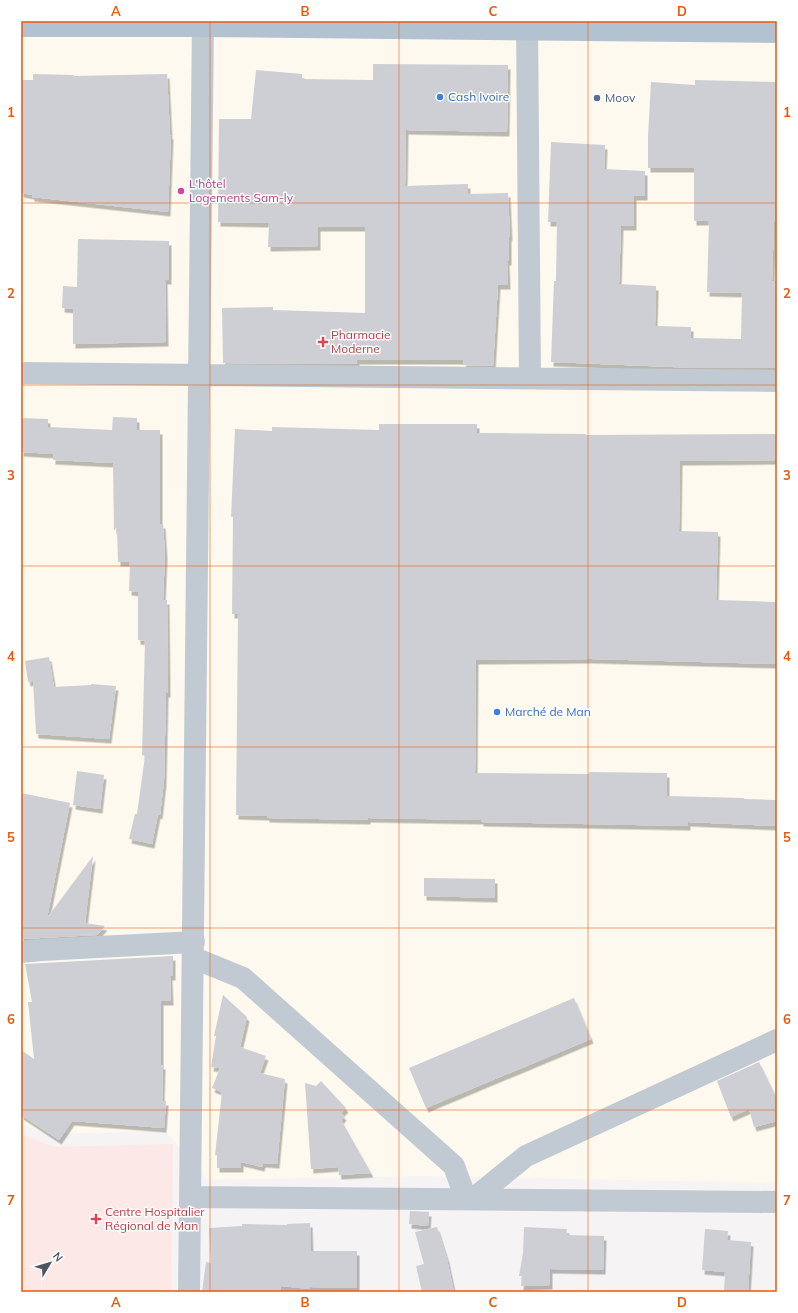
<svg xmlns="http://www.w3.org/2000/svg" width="798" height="1313" font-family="Mulish,sans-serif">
<defs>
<filter id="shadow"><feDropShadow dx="2.5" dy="4.5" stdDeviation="0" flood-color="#0004"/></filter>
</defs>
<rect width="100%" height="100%" fill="#f5f3f3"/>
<path fill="#fdf9ef" d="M 21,21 L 777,21 L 777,1183 L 424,1176 L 207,1180 L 165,1131 L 47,1134 L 21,1124 Z"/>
<path fill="#fce8e6" d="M 21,1134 L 54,1147 L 173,1144 L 171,1292 L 21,1292 Z"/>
<path fill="#cdcfd5" filter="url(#shadow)" d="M 373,64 L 508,65 L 507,132 L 406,130 L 405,186 L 468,184 L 468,194 L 508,193 L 510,237 L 509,236 L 509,261 L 507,261 L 508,285 L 498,285 L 493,366 L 463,365 L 464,360 L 357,360 L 357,364 L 223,363 L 222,308 L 273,307 L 273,310 L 365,313 L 365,227 L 318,227 L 318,246 L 268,247 L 269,223 L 218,222 L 219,119 L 251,119 L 256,70 L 302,74 L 302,79 L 373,80 Z
M 33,74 L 74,75 L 74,76 L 167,74 L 170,135 L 171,135 L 168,212 L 32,197 L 32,195 L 21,193 L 21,80 L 33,80 Z
M 695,80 L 777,82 L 777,222 L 774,222 L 772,281 L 777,281 L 777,368 L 697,368 L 551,362 L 554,281 L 556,281 L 557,222 L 548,222 L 551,142 L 605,145 L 604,169 L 645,171 L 645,196 L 634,196 L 634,226 L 621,226 L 619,284 L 656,286 L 655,326 L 691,327 L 691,338 L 741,339 L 742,293 L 707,292 L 709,221 L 694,221 L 694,168 L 648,168 L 648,137 L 651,82 L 695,85 Z
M 78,239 L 169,241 L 169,280 L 165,280 L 166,342 L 73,344 L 73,309 L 62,308 L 63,286 L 77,287 Z
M 113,417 L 137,418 L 137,430 L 160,430 L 160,524 L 163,524 L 165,555 L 163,600 L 167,600 L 168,693 L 166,693 L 164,781 L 160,815 L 158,814 L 152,844 L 129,839 L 135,814 L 137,814 L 145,756 L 142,755 L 145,641 L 138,640 L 138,592 L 129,591 L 130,562 L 118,562 L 117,528 L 114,530 L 113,463 L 53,460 L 53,454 L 21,452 L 21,418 L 48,419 L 48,427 L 112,430 Z
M 379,424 L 477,424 L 477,433 L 586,434 L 586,435 L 777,434 L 777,460 L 680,461 L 679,531 L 718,532 L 716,600 L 777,602 L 777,664 L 591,659 L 476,660 L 475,773 L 589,774 L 589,772 L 667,773 L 667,796 L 744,798 L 744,799 L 777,800 L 777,826 L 688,822 L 688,826 L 481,822 L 481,820 L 368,818 L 368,820 L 267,818 L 267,816 L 236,815 L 238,614 L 232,614 L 233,517 L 231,517 L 235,429 L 272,431 L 272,427 L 379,430 Z
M 49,657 L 54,687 L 91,685 L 91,684 L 116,686 L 109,739 L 36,734 L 33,681 L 28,682 L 25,661 Z
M 77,771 L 104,775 L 100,809 L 73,805 Z
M 21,793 L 70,803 L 47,918 L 93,856 L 85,923 L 105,926 L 97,935 L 21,939 Z
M 424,878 L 495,879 L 495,898 L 424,896 Z
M 173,956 L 173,976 L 170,976 L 171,1001 L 161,1001 L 161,1065 L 163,1065 L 162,1101 L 166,1101 L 164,1128 L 72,1121 L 59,1140 L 21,1115 L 21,1050 L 34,1059 L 28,1002 L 32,1002 L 25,964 Z
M 223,995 L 247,1017 L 240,1047 L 266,1056 L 260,1073 L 285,1079 L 277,1164 L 263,1163 L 262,1167 L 241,1162 L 241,1168 L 217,1168 L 217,1155 L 215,1155 L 222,1092 L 212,1088 L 220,1068 L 211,1067 L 216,1036 L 214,1036 Z
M 574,998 L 591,1039 L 426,1108 L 409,1068 Z
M 759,1062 L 777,1099 L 777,1121 L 754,1127 L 749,1109 L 731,1117 L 717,1081 Z
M 321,1081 L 346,1108 L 341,1113 L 344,1116 L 341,1120 L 371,1173 L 339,1175 L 338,1167 L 311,1169 L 305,1083 L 316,1086 Z
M 410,1211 L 429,1212 L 428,1226 L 409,1224 Z
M 310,1223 L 311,1251 L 357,1251 L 357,1288 L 310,1287 L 309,1289 L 281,1286 L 281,1292 L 202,1292 L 206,1262 L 211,1263 L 209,1228 L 242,1226 L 242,1224 L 287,1225 L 287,1224 Z
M 437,1227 L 447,1259 L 454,1292 L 422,1292 L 416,1266 L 424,1264 L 415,1232 Z
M 524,1227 L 567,1229 L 566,1235 L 604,1236 L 603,1270 L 550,1269 L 550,1285 L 521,1286 L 522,1276 L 519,1276 L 523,1253 Z
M 705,1229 L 728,1231 L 727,1240 L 751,1242 L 748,1292 L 724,1292 L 725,1272 L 702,1270 Z"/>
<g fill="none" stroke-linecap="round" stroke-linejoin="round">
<path stroke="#c1cad2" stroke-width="22" d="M 527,21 L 530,378
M 21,373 L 777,381
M 21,952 L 41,950 L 194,942
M 194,958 L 243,978 L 454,1166 L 466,1199
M 191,1197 L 777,1202
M 473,1199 L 526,1156 L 777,1040
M 189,1292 L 203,21"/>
<path stroke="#b3c2d1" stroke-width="22" d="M 21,26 L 203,26 L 777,32"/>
</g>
<path fill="none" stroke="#e8590c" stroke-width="1" stroke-opacity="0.55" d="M 210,21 L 210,1292M 399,21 L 399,1292M 588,21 L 588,1292M 21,203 L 777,203M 21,385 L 777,385M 21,566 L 777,566M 21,747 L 777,747M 21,928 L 777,928M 21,1110 L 777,1110"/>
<g fill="#3f7fe0" stroke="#fff" stroke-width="1.5">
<circle cx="440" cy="97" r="4"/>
<circle cx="497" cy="712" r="4"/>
</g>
<circle fill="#5c6f8a" stroke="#fff" stroke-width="1.5" cx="597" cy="98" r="4"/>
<circle fill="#d1479c" stroke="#fff" stroke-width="1.5" cx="181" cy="191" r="4"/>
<g fill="#e0444e" stroke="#fff" stroke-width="1.5">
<path d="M321 336h4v4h4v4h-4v4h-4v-4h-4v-4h4z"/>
<path d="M94 1213h4v4h4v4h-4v4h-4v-4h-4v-4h4z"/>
</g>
<g text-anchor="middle" stroke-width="3" stroke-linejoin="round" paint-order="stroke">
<g font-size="12" fill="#366cbe" stroke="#fff" text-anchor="start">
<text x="448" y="101">Cash Ivoire</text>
<text x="505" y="716">Marché de Man</text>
</g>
<g font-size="12" fill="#4e5e75" stroke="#fff" text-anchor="start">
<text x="605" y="102">Moov</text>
</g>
<g font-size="12" fill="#b23c85" stroke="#fff" text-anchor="start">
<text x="189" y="188">L'hôtel<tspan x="189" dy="14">Logements Sam-ly</tspan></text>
</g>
<g font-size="12" fill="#be3a42" stroke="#fff" text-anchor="start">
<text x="331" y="339">Pharmacie<tspan x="331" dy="14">Moderne</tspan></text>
<text x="105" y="1216">Centre Hospitalier<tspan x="105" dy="14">Régional de Man</tspan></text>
</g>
</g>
<rect width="798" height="1313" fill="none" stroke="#ffffff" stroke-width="44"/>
<g transform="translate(50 1263) rotate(52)" stroke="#ffffff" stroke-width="3" paint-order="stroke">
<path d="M0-3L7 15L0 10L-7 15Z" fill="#4a5661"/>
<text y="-6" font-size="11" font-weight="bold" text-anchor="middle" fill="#4a5661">N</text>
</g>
<rect x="22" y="22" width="754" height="1269" fill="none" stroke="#e8590c" stroke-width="1.5"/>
<g font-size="13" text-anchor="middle" font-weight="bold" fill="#e8590c">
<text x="116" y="16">A</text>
<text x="305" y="16">B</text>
<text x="493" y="16">C</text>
<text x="682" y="16">D</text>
<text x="11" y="117">1</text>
<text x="787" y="117">1</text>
<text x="11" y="298">2</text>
<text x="787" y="298">2</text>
<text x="11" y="480">3</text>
<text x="787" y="480">3</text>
<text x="11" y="661">4</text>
<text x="787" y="661">4</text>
<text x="11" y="842">5</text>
<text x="787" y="842">5</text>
<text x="11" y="1024">6</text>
<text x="787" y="1024">6</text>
<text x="11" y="1205">7</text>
<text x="787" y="1205">7</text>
<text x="116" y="1307">A</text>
<text x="305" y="1307">B</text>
<text x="493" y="1307">C</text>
<text x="682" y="1307">D</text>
</g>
</svg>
